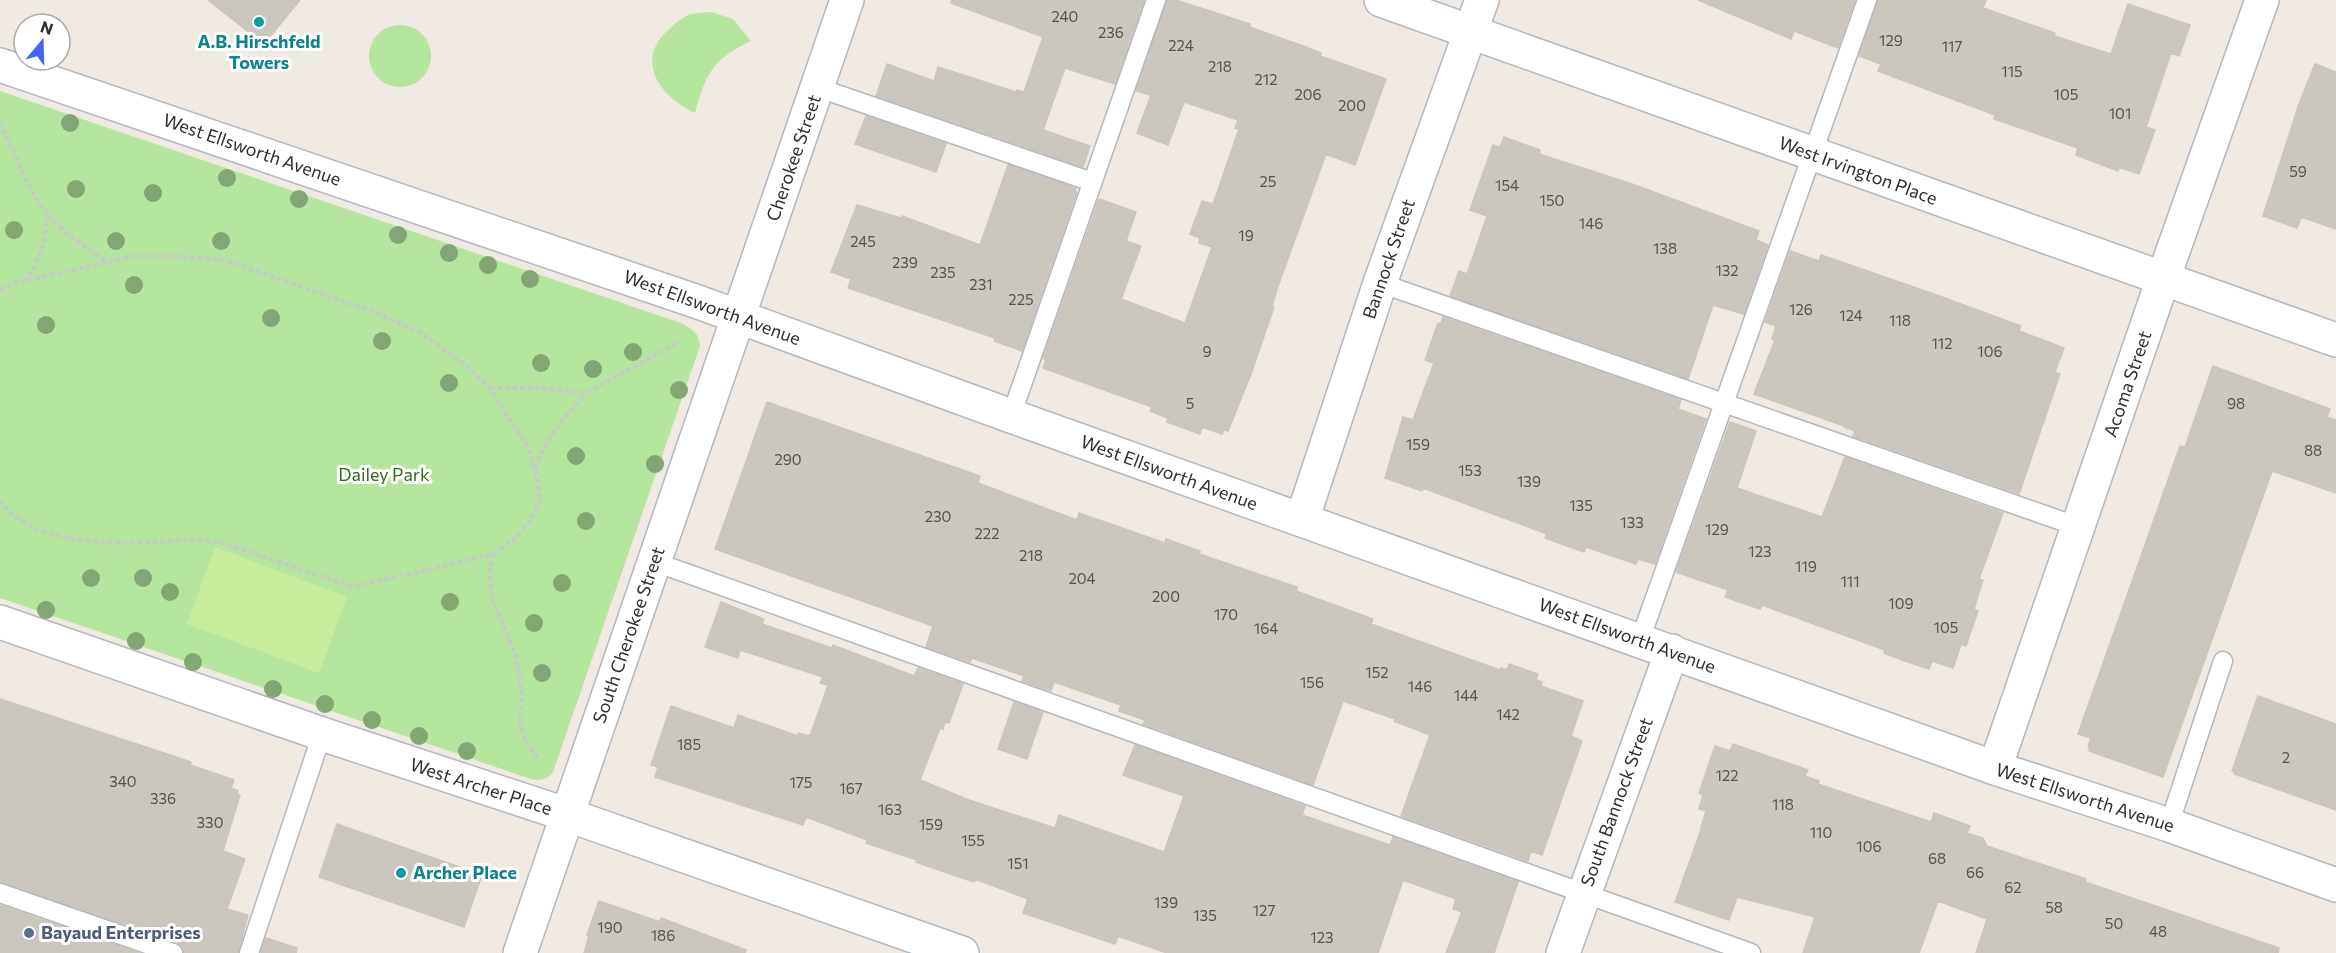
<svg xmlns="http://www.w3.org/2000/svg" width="2336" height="953" font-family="Commissioner,sans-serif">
<rect width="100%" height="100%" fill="#efe9e1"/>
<path fill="#b6e59e" d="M 711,12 L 733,19 L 751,41 C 713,59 706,73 695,113 C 663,99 635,64 665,33 C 671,27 680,19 688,15 C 694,13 704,13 711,12 Z
M369 56a31 31 0 1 1 62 0a31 31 0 1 1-62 0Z
M 0,91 L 681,323 C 691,328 700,334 700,346 L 553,772 C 547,780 540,781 531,779 L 0,598 Z"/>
<path fill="#c9ec9a" d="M 215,547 L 347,597 L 319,673 L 187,624 Z"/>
<path fill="#cbc7bf" stroke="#cbc5ba" stroke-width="1.5" d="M 208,0 L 300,0 L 264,44 Z
M 952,0 L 1144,0 L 1115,84 L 1065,68 L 1043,130 L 1090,146 L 1083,167 L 876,96 L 887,64 L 934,81 L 938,67 L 1016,92 L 1017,90 L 1024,92 L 1043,37 L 951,3 Z
M 1167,0 L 1176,0 L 1250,24 L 1249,27 L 1306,47 L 1321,53 L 1320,56 L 1386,79 L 1355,165 L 1326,154 L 1277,289 L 1272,306 L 1274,307 L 1251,374 L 1228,431 L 1224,430 L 1222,434 L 1202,427 L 1200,434 L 1167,422 L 1168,418 L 1150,411 L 1152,407 L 1043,368 L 1046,360 L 1043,358 L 1099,199 L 1136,212 L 1126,241 L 1141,246 L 1121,299 L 1185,323 L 1212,247 L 1199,243 L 1200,238 L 1190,234 L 1202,201 L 1213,204 L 1239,129 L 1235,128 L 1238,120 L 1184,102 L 1168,145 L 1137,133 L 1151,95 L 1136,91 Z
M 1698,0 L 1855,0 L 1838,48 L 1794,31 L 1791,39 Z
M 1878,0 L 1986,0 L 1983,8 L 2055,33 L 2054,36 L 2111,54 L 2128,4 L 2190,25 L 2179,56 L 2171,53 L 2146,127 L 2155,130 L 2139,174 L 2119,167 L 2118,171 L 2076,155 L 2078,148 L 1994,119 L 1995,115 L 1878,71 L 1881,64 L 1859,56 Z
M 2315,64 L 2336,72 L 2336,229 L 2304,218 L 2301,218 L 2297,228 L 2263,216 L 2299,104 Z
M 866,116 L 946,144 L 936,172 L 855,144 Z
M 1504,137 L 1540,150 L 1539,154 L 1632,184 L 1759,231 L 1756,240 L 1768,245 L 1744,314 L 1713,305 L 1688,379 L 1450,296 L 1459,271 L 1467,274 L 1487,216 L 1470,210 L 1493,145 L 1500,147 Z
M 1008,165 L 1076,188 L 1075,191 L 1077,192 L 1022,351 L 994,341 L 995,338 L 848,288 L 851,279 L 831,272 L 857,205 L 901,218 L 902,216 L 980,245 Z
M 1790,251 L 1819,261 L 1821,255 L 1931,293 L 2021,326 L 2019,331 L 2064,348 L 2055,372 L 2060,374 L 2019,494 L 1853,436 L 1855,431 L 1844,427 L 1844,426 L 1754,394 L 1775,340 L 1772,339 L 1776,326 L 1765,322 Z
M 1443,317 L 1681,400 L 1678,409 L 1706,419 L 1655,564 L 1638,559 L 1636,564 L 1586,547 L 1584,552 L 1545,538 L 1547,534 L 1423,488 L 1422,491 L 1385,478 L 1403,417 L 1413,420 L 1434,363 L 1425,360 L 1438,323 L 1441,324 Z
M 2213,366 L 2330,409 L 2327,417 L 2336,420 L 2336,493 L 2272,471 L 2163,777 L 2089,751 L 2090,748 L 2088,747 L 2091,738 L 2078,734 L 2180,446 L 2185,447 Z
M 767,402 L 980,476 L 978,483 L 1077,520 L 1079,513 L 1165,543 L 1166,539 L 1200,551 L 1199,554 L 1297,587 L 1296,591 L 1373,619 L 1371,624 L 1500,670 L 1501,668 L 1507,670 L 1509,664 L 1538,674 L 1536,680 L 1542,682 L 1541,686 L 1583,701 L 1571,736 L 1582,741 L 1542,855 L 1531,851 L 1528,861 L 1401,816 L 1430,735 L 1394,721 L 1395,719 L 1343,701 L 1313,785 L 1143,724 L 1145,720 L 1119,711 L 1121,705 L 1054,682 L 1051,691 L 1022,681 L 1024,676 L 972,658 L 970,662 L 926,647 L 933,626 L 715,549 Z
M 1730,422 L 1756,431 L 1737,488 L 1822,517 L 1845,457 L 2003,513 L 1979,579 L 1983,580 L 1974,609 L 1978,611 L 1966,646 L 1961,644 L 1953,668 L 1932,661 L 1929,669 L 1902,660 L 1884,653 L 1885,650 L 1762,605 L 1760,609 L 1725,597 L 1728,590 L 1676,572 Z
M 721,602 L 764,619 L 762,624 L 832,648 L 833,645 L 914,676 L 918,668 L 963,684 L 949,723 L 945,722 L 943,729 L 940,728 L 920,780 L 969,800 L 1055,828 L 1059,815 L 1164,852 L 1184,796 L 1123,775 L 1135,745 L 1305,806 L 1302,815 L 1390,845 L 1393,837 L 1518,882 L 1494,953 L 1446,953 L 1462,912 L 1453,909 L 1456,899 L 1403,880 L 1378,953 L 1167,953 L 1118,936 L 1115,944 L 1023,913 L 1028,899 L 975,879 L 974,882 L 916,862 L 917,860 L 866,843 L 867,840 L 806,817 L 803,825 L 655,777 L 658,767 L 651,765 L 671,706 L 734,728 L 738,715 L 798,736 L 798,733 L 810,736 L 828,685 L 820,683 L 823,677 L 740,650 L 738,658 L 705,647 Z
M 2258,696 L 2336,724 L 2336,810 L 2234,774 L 2234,771 L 2232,771 Z
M 0,699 L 164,753 L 191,762 L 190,765 L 234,780 L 231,788 L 238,791 L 237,794 L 240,795 L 223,851 L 245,859 L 227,909 L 248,915 L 238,953 L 184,953 L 182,946 L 177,942 L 0,882 Z
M 1014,702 L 1043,712 L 1027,759 L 998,749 Z
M 1733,744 L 1808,770 L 1805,776 L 1819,781 L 1818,784 L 1931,822 L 1934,813 L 1970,826 L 1967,833 L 1983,838 L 1987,846 L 2086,879 L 2085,882 L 2279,948 L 2278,953 L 1976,953 L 1987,919 L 1938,901 L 1919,953 L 1803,953 L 1815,917 L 1737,897 L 1729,920 L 1675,902 L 1702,827 L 1701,827 L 1706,811 L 1699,809 L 1703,795 L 1699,793 L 1715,746 L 1730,751 Z
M 337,824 L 482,875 L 464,927 L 319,877 Z
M 599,901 L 660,922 L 661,918 L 746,950 L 745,953 L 584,953 L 589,936 L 587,935 Z
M 0,905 L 139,953 L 0,953 Z
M 266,938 L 297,948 L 296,953 L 261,953 Z"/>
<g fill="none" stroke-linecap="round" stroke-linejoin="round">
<g stroke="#b4b7c1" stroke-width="21">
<path id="lane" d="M 819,88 L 1092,182
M 1380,283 L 2079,527
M 1011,416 L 1156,0
M 655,562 L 1751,953
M 1640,640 L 1867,0
M 2169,825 L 2223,661
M 0,893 L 173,953
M 249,953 L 322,734"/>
</g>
<g stroke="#b4b7c1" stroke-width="36">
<path id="street" d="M 1381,0 L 2336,340
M 0,622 L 322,734 L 568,815 L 962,953
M 1995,768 L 2163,279 L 2262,0
M 1563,953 L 1672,651"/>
</g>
<g stroke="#b4b7c1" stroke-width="36">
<path id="secondary" d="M 0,65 L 698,302 L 1011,416 L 1995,768 L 2169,825 L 2336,885
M 1302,520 L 1380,283 L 1482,0
M 520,953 L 847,0"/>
</g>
<path stroke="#c9c9c9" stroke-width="4" stroke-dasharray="4.5 3" stroke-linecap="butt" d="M 0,123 C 12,148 23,176 37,200 C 51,223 84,248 108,261
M 23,281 C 42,263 45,238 48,214
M 0,290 L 15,283 L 133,256 L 171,256 L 225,260 L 377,313 L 420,332 L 464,364 L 489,388 L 528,447 L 537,476 L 540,502 L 529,523 L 513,540 L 493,554 L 353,587 L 220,542 L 197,540 L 121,543 L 77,540 L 39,530 L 13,515 L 0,501
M 490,388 L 537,388 L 586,393 L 679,342
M 535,468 C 546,438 564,417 585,394
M 493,554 L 489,574 L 492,598 L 515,653 L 522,693 L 520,723 L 526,742 L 538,758"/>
<use href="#lane" stroke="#fff" stroke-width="18"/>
<use href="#street" stroke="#fff" stroke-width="33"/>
<use href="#secondary" stroke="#fff" stroke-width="33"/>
</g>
<g fill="#84a574">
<circle cx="70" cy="123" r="9"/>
<circle cx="227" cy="178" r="9"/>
<circle cx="76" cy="189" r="9"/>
<circle cx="153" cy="193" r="9"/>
<circle cx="299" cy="199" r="9"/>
<circle cx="14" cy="230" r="9"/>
<circle cx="398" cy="235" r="9"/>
<circle cx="116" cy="241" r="9"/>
<circle cx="221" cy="241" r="9"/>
<circle cx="449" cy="253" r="9"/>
<circle cx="488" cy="265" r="9"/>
<circle cx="530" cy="279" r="9"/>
<circle cx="134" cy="285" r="9"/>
<circle cx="271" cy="318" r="9"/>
<circle cx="46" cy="325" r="9"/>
<circle cx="382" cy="341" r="9"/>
<circle cx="633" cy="352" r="9"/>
<circle cx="541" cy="363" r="9"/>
<circle cx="593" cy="369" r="9"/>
<circle cx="449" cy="383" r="9"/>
<circle cx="679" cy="390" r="9"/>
<circle cx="576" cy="456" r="9"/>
<circle cx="655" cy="464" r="9"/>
<circle cx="586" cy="521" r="9"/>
<circle cx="91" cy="578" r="9"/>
<circle cx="143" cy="578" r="9"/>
<circle cx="562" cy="583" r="9"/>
<circle cx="170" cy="592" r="9"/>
<circle cx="450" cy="602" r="9"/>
<circle cx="46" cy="610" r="9"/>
<circle cx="534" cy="623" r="9"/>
<circle cx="136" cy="641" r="9"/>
<circle cx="193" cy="662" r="9"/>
<circle cx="542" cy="673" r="9"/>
<circle cx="273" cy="689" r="9"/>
<circle cx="325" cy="704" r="9"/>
<circle cx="372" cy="720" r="9"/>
<circle cx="419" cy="736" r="9"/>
<circle cx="467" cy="751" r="9"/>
</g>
<g fill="#0f9aa8" stroke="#fff" stroke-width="2">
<circle cx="259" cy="22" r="6"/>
<circle cx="401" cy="873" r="6"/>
</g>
<circle fill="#5c6f8a" stroke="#fff" stroke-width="2" cx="29" cy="933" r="6"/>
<g text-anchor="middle" stroke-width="6" stroke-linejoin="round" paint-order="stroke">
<g font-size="15" fill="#555452">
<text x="1065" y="22">240</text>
<text x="1111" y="38">236</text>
<text x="1891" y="46">129</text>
<text x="1181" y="51">224</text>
<text x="1952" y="52">117</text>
<text x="1220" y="72">218</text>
<text x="2012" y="77">115</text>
<text x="1266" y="85">212</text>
<text x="1308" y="100">206</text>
<text x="2066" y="100">105</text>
<text x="1352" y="111">200</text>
<text x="2120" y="119">101</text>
<text x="2298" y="177">59</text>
<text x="1268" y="187">25</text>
<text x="1507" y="191">154</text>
<text x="1552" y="206">150</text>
<text x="1591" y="229">146</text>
<text x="1246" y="241">19</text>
<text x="863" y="247">245</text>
<text x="1665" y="254">138</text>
<text x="905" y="268">239</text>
<text x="1727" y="276">132</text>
<text x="943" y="278">235</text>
<text x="981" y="290">231</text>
<text x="1021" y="305">225</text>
<text x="1801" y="315">126</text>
<text x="1851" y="321">124</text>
<text x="1900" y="326">118</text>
<text x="1942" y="349">112</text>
<text x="1207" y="357">9</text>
<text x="1990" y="357">106</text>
<text x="1190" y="409">5</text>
<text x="2236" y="409">98</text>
<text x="1418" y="450">159</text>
<text x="2313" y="456">88</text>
<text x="788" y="465">290</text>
<text x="1470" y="476">153</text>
<text x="1529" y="487">139</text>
<text x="1581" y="511">135</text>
<text x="938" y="522">230</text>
<text x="1632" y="528">133</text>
<text x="1717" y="535">129</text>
<text x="987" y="539">222</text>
<text x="1760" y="557">123</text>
<text x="1031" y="561">218</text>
<text x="1806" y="572">119</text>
<text x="1082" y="584">204</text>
<text x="1850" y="587">111</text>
<text x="1166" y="602">200</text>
<text x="1901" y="609">109</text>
<text x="1226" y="620">170</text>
<text x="1946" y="633">105</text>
<text x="1266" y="634">164</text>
<text x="1377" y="678">152</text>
<text x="1312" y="688">156</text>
<text x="1420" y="692">146</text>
<text x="1466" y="701">144</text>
<text x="1508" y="720">142</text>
<text x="689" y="750">185</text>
<text x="2286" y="763">2</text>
<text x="1727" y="781">122</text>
<text x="123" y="787">340</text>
<text x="801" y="788">175</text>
<text x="851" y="794">167</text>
<text x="163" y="804">336</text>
<text x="1783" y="810">118</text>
<text x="890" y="815">163</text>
<text x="210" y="828">330</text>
<text x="931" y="830">159</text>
<text x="1821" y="838">110</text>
<text x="973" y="846">155</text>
<text x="1869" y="852">106</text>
<text x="1937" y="864">68</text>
<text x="1018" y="869">151</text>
<text x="1975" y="878">66</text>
<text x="2013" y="893">62</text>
<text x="1166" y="908">139</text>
<text x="2054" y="913">58</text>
<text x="1264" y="916">127</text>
<text x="1205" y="921">135</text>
<text x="2114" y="929">50</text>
<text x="610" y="933">190</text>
<text x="2158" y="937">48</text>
<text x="663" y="941">186</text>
<text x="1322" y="943">123</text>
</g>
<g font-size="18" font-weight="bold" fill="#0d838f" stroke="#fff">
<text x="259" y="48">A.B. Hirschfeld<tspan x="259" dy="21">Towers</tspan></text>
<text x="413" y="879" text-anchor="start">Archer Place</text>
</g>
<g font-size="18" fill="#2e2e2e" stroke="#fff">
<text transform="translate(252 150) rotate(19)" y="6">West Ellsworth Avenue</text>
<text transform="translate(794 158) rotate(-71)" y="6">Cherokee Street</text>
<text transform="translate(1858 171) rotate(20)" y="6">West Irvington Place</text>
<text transform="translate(1389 259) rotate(-71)" y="6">Bannock Street</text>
<text transform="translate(712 308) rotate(20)" y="6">West Ellsworth Avenue</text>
<text transform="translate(2128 384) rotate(-71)" y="6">Acoma Street</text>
<text transform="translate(1169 473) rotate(20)" y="6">West Ellsworth Avenue</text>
<text transform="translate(629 635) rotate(-71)" y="6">South Cherokee Street</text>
<text transform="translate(1627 636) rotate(20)" y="6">West Ellsworth Avenue</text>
<text transform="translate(481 787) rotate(18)" y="6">West Archer Place</text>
<text transform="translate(2085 798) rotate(18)" y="6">West Ellsworth Avenue</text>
<text transform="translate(1617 802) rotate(-70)" y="6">South Bannock Street</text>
</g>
<g font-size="18" fill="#2c6e1b" stroke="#fff">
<text x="384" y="481">Dailey Park</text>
</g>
<g font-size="18" font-weight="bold" fill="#4e5e75" stroke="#fff" text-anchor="start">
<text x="41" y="939">Bayaud Enterprises</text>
</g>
</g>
<g transform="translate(42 42) rotate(19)"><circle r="28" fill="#ffffff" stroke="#ababab" stroke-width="1.5"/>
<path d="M0-4.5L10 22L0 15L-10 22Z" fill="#4264fb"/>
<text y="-9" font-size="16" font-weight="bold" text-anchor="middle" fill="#2e2e2e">N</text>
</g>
</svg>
